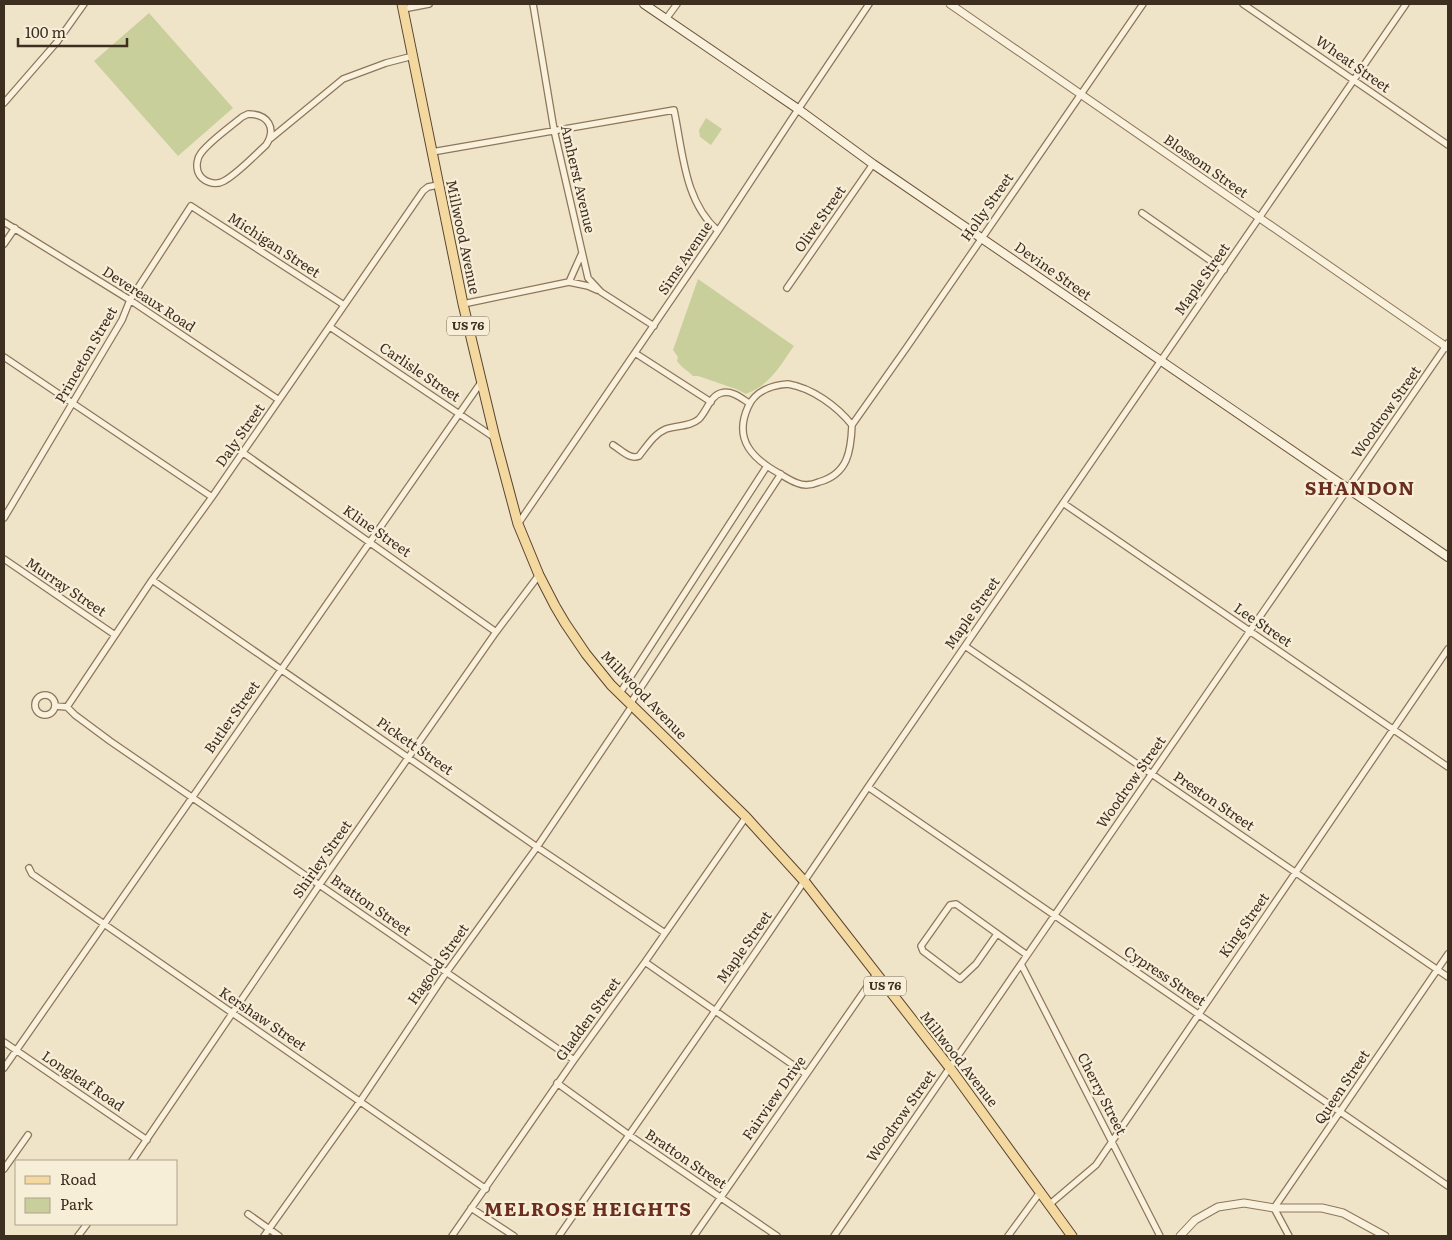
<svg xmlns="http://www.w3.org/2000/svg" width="1452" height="1240" font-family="Literata,serif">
<rect width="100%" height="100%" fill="#f0e4c8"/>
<path fill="#c9cf9b" d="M 149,13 L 233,108 L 178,156 L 94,61 Z
M 706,118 L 722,129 L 711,145 L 700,137 L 699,130 Z
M 698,279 L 794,346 C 779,367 771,384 746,394 L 736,389 L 698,376 L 693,376 C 687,370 682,368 677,361 L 678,357 L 673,350 Z"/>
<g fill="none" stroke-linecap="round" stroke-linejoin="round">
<g stroke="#8d765c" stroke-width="8">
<path id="minor" d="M 533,4 L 554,130 L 588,278 L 601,292 L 654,326
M 1243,4 L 1448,145
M 403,9 L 429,4
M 666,19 L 677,4
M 4,103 L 57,42 L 84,4
M 248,114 C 268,114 277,128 266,145 C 254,156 237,174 224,181 C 215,186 202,182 198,172 C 196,166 197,158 201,153 C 210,141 230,127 242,117 Z
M 270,139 L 343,79 L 386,63 L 413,56
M 432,152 L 674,110 C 683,152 684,201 718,231
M 1142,213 L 1224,270
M 4,222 L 130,300 L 279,400
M 4,244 L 15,228
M 569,282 L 582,253
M 787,288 L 873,164
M 463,304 L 569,282 L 588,286 L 597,290
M 330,327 L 495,438
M 635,353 L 711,402
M 4,357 L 212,497
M 788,384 C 812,388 837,406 852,425 C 851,451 848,474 819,482 C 812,485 804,486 797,483 C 791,481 785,477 780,474 C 753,459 733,440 748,407 C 755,391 772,385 788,384 Z
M 852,425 L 907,347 L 1143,4
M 613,445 C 621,450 630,460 639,456 C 647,446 654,434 666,429 C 677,425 690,427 699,419 C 707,411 710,396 721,393 C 732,390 741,398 749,403
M 242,452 L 496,632
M 1063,503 L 1448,767
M 4,518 L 122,320 L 130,300 L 191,206 L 344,305
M 518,524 L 718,231 L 791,120 L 869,4
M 4,559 L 115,635
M 152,580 L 537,847 L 665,933
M 965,646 L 1448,977
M 620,693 L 767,466
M35 705a10 10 0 1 1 20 0a10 10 0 1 1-20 0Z
M 630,704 L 781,474
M 55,706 L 67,707 L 75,715 L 110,741 L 574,1060
M 67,707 L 152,580 L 212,497 L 423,191 L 428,187 L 438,185
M 868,787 L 1448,1186
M 29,868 L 32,874 C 183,980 335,1083 486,1189
M 997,934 L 976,964 L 960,979 L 923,951 L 921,946 L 950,905 L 956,904 C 980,921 1003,938 1027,955
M 645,962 L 806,1074
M 1021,964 L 1160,1236
M 4,1042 L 147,1140
M 4,1068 L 482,381
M 557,1083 L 629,1135 L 777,1236
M 132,1161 L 320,884 L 496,632 L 539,575
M 4,1169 L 28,1135
M 1050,1204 L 1096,1165 L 1448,649
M 471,1208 L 514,1236
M 248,1214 L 279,1236
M 78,1236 L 87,1224
M 264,1236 L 361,1100 L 446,973 L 537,847 L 632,706
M 452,1236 L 574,1060 L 645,962 L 746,817
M 559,1236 C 662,1087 767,938 868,787 L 1406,4
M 694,1236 L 876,974
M 834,1236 L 1448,343
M 1008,1236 L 1041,1191
M 1289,1236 L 1274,1208 L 1448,954"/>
</g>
<g stroke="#8d765c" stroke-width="9">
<path id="tertiary" d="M 950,4 L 1448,348
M 1180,1236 L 1195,1220 L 1218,1207 L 1244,1203 L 1274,1208 L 1322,1208 L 1343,1213 L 1385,1236"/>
</g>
<g stroke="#6f573f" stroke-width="10">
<path id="secondary" d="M 644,4 L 798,109 L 873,164 L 1448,557"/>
</g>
<g stroke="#5b4430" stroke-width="11">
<path id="primary" d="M 402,4 L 463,304 L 495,438 L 518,524 L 539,575 L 555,606 L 565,623 L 586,654 L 611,685 L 746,817 L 805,882 L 950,1068 L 1072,1236"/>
</g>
<use href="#minor" stroke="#faf1dc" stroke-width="5.5"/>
<use href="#tertiary" stroke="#faf1dc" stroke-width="7"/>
<use href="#secondary" stroke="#faf1dc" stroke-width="8"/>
<use href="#primary" stroke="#f3d9a0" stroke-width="9"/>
</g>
<g text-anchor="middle" stroke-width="4.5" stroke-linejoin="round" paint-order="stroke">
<g fill="#f7eed8" stroke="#756857" stroke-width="1">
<rect x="447" y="316.5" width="42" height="19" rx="4"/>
<rect x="864" y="976.5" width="42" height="19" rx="4"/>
</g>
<g font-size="12" font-weight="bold" fill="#3d2e20">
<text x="468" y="330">US 76</text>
<text x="885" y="990">US 76</text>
</g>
<g font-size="14" fill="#3d2e20" stroke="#f7eed8">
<text transform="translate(1353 64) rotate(35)" y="5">Wheat Street</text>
<text transform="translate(1206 166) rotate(35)" y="5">Blossom Street</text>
<text transform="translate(578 179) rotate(77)" y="5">Amherst Avenue</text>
<text transform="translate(987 207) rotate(-55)" y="5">Holly Street</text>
<text transform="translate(820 219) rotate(-55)" y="5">Olive Street</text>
<text transform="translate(463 237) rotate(78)" y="5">Millwood Avenue</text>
<text transform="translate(274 245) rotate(33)" y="5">Michigan Street</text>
<text transform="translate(685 258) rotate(-56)" y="5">Sims Avenue</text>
<text transform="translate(1053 271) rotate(35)" y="5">Devine Street</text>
<text transform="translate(1202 279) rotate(-55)" y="5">Maple Street</text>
<text transform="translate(149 299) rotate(33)" y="5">Devereaux Road</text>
<text transform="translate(86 355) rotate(-60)" y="5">Princeton Street</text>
<text transform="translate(420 372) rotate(34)" y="5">Carlisle Street</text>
<text transform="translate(1386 412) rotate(-55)" y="5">Woodrow Street</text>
<text transform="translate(240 435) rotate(-55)" y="5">Daly Street</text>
<text transform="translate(377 531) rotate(35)" y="5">Kline Street</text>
<text transform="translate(66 587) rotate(34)" y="5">Murray Street</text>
<text transform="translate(972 613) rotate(-55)" y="5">Maple Street</text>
<text transform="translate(1263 625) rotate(34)" y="5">Lee Street</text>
<text transform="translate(644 695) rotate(46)" y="5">Millwood Avenue</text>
<text transform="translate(232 717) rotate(-55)" y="5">Butler Street</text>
<text transform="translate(415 746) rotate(35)" y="5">Pickett Street</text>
<text transform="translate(1131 782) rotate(-55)" y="5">Woodrow Street</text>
<text transform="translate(1214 801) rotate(34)" y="5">Preston Street</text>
<text transform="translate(322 859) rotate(-55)" y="5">Shirley Street</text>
<text transform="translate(371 905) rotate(35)" y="5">Bratton Street</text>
<text transform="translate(1244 925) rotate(-55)" y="5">King Street</text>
<text transform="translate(744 947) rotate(-55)" y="5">Maple Street</text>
<text transform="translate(438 964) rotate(-55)" y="5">Hagood Street</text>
<text transform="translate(1165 976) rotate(34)" y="5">Cypress Street</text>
<text transform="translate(263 1019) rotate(34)" y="5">Kershaw Street</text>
<text transform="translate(588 1019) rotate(-54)" y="5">Gladden Street</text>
<text transform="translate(959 1059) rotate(52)" y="5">Millwood Avenue</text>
<text transform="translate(83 1081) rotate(34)" y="5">Longleaf Road</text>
<text transform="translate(1342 1087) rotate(-56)" y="5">Queen Street</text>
<text transform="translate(1102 1094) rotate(63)" y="5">Cherry Street</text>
<text transform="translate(774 1098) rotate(-55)" y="5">Fairview Drive</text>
<text transform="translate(901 1116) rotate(-55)" y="5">Woodrow Street</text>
<text transform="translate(686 1159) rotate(34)" y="5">Bratton Street</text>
</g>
<g font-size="19" font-weight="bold" letter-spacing="1" fill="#6b2e1e" stroke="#f7eed8">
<text x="1360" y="495">SHANDON</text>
<text x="588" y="1216">MELROSE HEIGHTS</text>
</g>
</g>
<rect width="1452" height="1240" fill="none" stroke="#3d2e20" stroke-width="10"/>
<rect x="15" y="1160" width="162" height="65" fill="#f7eed8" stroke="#ada18e"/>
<rect x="25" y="1176" width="25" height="8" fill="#f3d9a0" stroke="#ada18e"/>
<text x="60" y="1185" font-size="15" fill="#3d2e20">Road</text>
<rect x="25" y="1198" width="25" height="15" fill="#c9cf9b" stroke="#ada18e"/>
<text x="60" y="1210" font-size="15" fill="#3d2e20">Park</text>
<path d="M18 38v8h109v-8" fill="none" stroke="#3d2e20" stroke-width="2.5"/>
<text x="25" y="38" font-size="15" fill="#3d2e20" stroke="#f7eed8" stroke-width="4" paint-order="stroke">100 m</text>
</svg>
